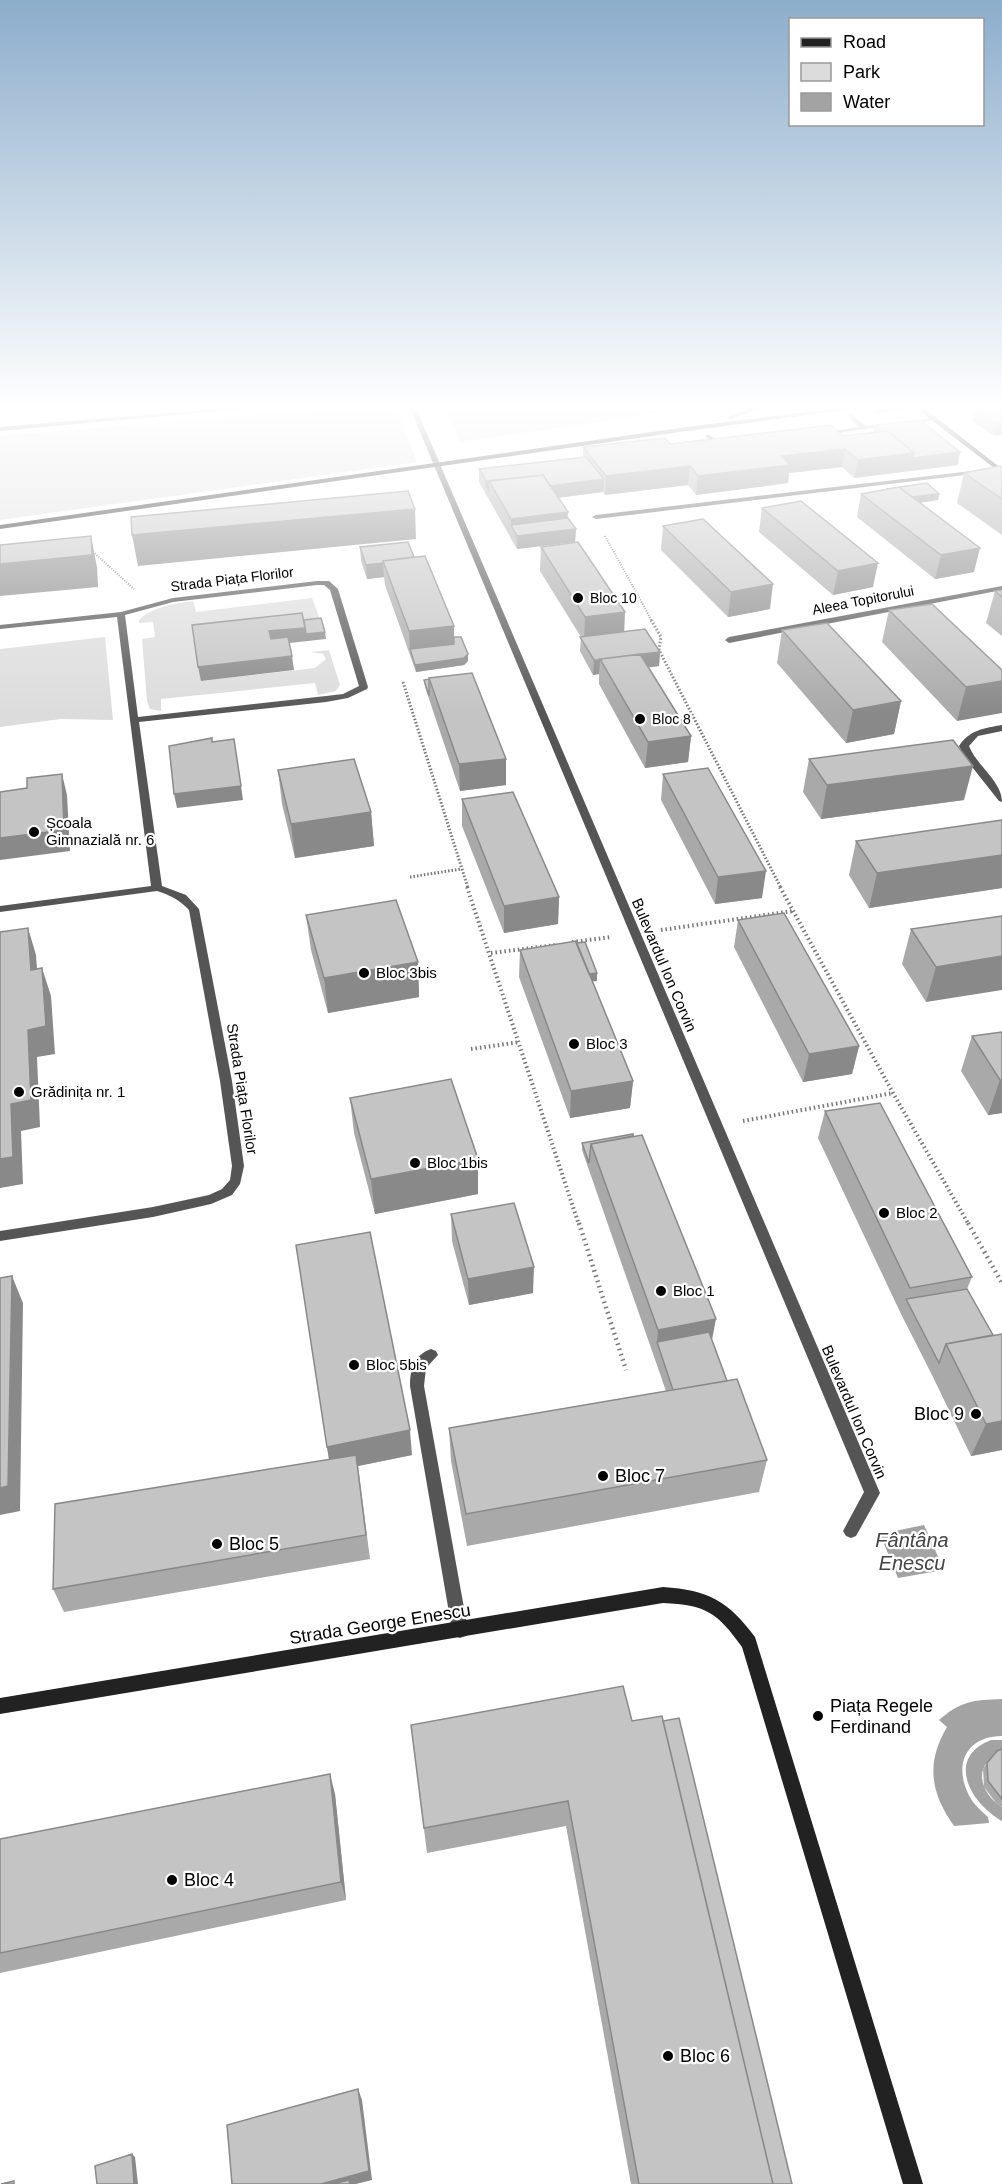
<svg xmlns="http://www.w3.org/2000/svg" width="1002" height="2184" font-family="Helvetica,sans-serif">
<rect width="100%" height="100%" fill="#fff"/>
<path fill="#dcdcdc" d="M 335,408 L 396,408 L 417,462 L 0,520 L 0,436 Z
M 445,408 L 694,408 L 461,442 Z
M 312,598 L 322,625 L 201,681 L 315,668 L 326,659 L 323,654 L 311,652 L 329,650 L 340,685 L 336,691 L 318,695 L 315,683 L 161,699 L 161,711 L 150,709 L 147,701 L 142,639 L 155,637 L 153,622 L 139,623 L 139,620 C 153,606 174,604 193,601 L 196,612 Z
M 105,637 L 113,720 L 61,719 L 0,727 L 0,649 Z"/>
<path fill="#a3a3a3" d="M 924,1525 L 944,1570 L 898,1578 L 880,1534 Z
M 1002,1699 L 1002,1736 C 969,1736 954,1761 967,1791 C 971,1802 980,1810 988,1817 L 989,1823 L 954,1826 C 930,1792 926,1763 947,1727 L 939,1720 C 961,1701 973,1700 1002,1699 Z
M 991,1740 L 1002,1740 L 1002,1755 C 971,1762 980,1794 1002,1807 L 1002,1821 C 970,1803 945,1758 991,1740 Z"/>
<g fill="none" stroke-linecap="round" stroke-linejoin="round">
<path stroke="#777" stroke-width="2" stroke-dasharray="1 1.5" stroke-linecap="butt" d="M 605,536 L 652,621
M 91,550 L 134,589"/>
<path stroke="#777" stroke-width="3" stroke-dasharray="1.5 2" stroke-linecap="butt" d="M 651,620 L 661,637 L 659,650 L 781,888
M 403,682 L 468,888
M 410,877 L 461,869"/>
<path stroke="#777" stroke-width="4" stroke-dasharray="1.5 3" stroke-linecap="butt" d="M 467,887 L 579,1225
M 780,887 L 893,1093 L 969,1225
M 661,930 L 793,911
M 572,942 L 612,937
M 491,953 L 556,945
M 471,1049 L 520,1042
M 743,1121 L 893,1093"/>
<path stroke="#777" stroke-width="4.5" stroke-dasharray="1.5 4" stroke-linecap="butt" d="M 579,1223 L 626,1370
M 968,1223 L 1002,1283"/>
<path fill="#555" fill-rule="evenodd" d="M 980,470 L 984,472 L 982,473 L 596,519 L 592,517 L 596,515 Z"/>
<path fill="#555" fill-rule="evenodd" d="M 223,408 L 254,408 L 0,431 L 0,427 Z
M 410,408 L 416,408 L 880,1493 L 856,1536 L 851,1538 L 846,1536 L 843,1531 L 864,1492 Z
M 889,408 L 912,408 L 875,414 L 872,412 Z
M 851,414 L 866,426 L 890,423 L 893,425 L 824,435 L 821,433 L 859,427 L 848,416 Z
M 933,417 L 936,419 L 935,420 L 908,425 L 905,423 Z
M 706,435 L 710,435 L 720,444 L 720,446 L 716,446 L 706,437 Z
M 317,581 L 329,581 L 338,589 L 368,687 L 367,689 L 348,698 L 326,702 L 139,722 L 162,886 L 186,895 L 199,909 L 232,1081 L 244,1166 L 240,1184 L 232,1195 L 211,1204 L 153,1217 L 0,1241 L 0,1231 L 153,1207 L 209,1195 L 222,1189 L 230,1180 L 232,1166 L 220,1081 L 189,910 C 180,900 170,895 157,891 L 0,912 L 0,906 L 151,886 L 117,617 L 0,629 L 0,625 L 121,612 L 173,598 ZM 317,585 L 324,585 L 330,590 L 359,686 L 343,694 L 326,696 L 138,717 L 125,615 L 173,602 Z
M 1002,586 L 1002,590 L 729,643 L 725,640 L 729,637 Z
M 1002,725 L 1002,731 L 978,736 L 969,746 C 976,765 1002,781 1002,802 L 999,801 L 965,758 L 959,746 C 969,730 985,728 1002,725 Z
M 431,1349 L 436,1351 L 438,1355 L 426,1368 L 424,1386 L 468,1630 L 466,1636 L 460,1638 L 454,1636 L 452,1630 L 410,1386 C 410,1369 414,1355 431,1349 Z"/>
<path fill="#222" fill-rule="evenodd" d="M 751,408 L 762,408 L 731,419 L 726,418 Z
M 837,408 L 859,408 L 687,431 L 0,529 L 0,525 L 687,427 Z
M 916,408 L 924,408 L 1002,469 L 1002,474 Z
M 663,1587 C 709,1590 728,1601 755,1637 L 923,2184 L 903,2184 L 742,1647 C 717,1612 706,1605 663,1603 L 0,1714 L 0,1698 Z"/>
</g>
<path fill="#a9a9a9" d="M 975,408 L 1002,408 L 994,436 L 972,421 Z
M 874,425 L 958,465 L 854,478 L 842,467 L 789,473 L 788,483 L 696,495 L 688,485 L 605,495 L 603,492 L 558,498 L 568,518 L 576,529 L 575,542 L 517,549 L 479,482 L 479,469 L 583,457 L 583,447 L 843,436 L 873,432 Z
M 1002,467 L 1002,535 L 957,503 L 964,473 Z
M 886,490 L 939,494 L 938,500 L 920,503 L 974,572 L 935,579 L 857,517 L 861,494 Z
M 762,508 L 873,587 L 833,595 L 759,532 Z
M 663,526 L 770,609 L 728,617 L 661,550 Z
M 360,547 L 414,557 L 454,637 L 468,661 L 464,665 L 416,672 L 385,585 L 384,577 L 367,579 L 361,561 Z
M 541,547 L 624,632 L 660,652 L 659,666 L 649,667 L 691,736 L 688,762 L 645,768 L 599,684 L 599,674 L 593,675 L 580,651 L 581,637 L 540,571 Z
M 1002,590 L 1002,636 L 986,623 L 995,591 Z
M 889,610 L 1002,670 L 957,721 L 882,642 Z
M 782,630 L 901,701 L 894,734 L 846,743 L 777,663 Z
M 429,679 L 506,785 L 460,791 L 425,687 L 424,680 Z
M 809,759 L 964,800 L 821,819 L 803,792 Z
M 278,770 L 371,812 L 374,846 L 295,858 L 282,804 Z
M 663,774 L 762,898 L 715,904 L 661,800 Z
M 462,799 L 559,897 L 558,924 L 504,933 L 462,826 Z
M 1002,820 L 1002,888 L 869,908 L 849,875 L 856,841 Z
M 306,915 L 418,962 L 419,997 L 328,1013 L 311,950 Z
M 1002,916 L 926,1002 L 902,964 L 911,929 Z
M 738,920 L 859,1046 L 852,1074 L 803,1082 L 734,947 Z
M 520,950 L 597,973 L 597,981 L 592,981 L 633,1081 L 630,1108 L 570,1118 L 519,977 Z
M 1002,1032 L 1002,1113 L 988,1115 L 961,1071 L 972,1036 Z
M 350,1098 L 478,1159 L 478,1194 L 375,1214 L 354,1133 Z
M 825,1111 L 972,1277 L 967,1289 L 1002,1450 L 971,1456 L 933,1377 L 901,1314 L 818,1138 Z
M 633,1134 L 727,1381 L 767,1460 L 759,1492 L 467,1546 L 451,1461 L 449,1428 L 666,1391 L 582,1150 L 582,1143 Z
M 451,1214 L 533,1293 L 469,1305 L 452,1241 Z
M 327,1447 L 412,1455 L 358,1466 L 370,1559 L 64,1612 L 53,1589 L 329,1459 Z
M 632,1721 L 792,2184 L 631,2184 L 566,1826 L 427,1853 L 411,1725 Z
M 1002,1749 L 1002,1807 L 996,1803 L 984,1787 L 983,1769 L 987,1763 Z
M 335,1794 L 346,1900 L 0,1973 L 0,1839 Z"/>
<path fill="#898989" d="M 1002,423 L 1002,435 L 994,436 L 997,424 Z
M 845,449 L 842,467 L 789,473 L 788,483 L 696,495 L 698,476 L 782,456 Z
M 960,452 L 958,465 L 910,471 L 913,458 Z
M 914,453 L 910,471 L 854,478 L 858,460 Z
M 690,466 L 688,485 L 605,495 L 606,476 Z
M 604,479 L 603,492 L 546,499 L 547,486 Z
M 486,481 L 489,481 L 489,493 L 486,487 Z
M 939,494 L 938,500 L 897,506 L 898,499 Z
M 415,509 L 416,539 L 138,566 L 132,535 Z
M 568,512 L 567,530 L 576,529 L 575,542 L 517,549 L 517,536 L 511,525 L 511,519 Z
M 91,536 L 97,567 L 98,587 L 0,596 L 0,564 Z
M 980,548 L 974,572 L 935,579 L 941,555 Z
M 383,563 L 384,577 L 367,579 L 366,565 Z
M 878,563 L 873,587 L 833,595 L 838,571 Z
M 773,584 L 770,609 L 728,617 L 731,592 Z
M 625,612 L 624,637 L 584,642 L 585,617 Z
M 454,626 L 454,651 L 410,649 L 409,631 Z
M 305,628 L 325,632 L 326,639 L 271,645 L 269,631 Z
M 660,652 L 659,666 L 608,673 L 601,660 Z
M 468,654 L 468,661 L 464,665 L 416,672 L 415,665 Z
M 292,656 L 294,670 L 201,681 L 198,667 Z
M 594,660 L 600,660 L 599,674 L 593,675 Z
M 1002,681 L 1002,713 L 957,721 L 966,687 Z
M 901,701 L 894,734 L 846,743 L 853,710 Z
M 691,736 L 688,762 L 645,768 L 648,742 Z
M 506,759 L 506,785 L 460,791 L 459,764 Z
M 973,766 L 964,800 L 821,819 L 827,785 Z
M 62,774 L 67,795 L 70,851 L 0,860 L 0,838 Z
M 241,786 L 243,800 L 177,808 L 174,794 Z
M 371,812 L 374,846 L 295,858 L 291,824 Z
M 1002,855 L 1002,888 L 869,908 L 877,873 Z
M 766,871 L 762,898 L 715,904 L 718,877 Z
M 559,897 L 558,924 L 504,933 L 504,906 Z
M 28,928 L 36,955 L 39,997 L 31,970 Z
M 1002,956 L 1002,990 L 926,1002 L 936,967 Z
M 418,962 L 419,997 L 328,1013 L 324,978 Z
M 42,968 L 51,996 L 55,1054 L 37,1057 L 40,1127 L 21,1131 L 23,1184 L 0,1188 L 0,1159 L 11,1104 Z
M 597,973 L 597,981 L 580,983 L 581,975 Z
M 859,1046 L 852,1074 L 803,1082 L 809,1054 Z
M 1000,1080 L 1002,1080 L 1002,1113 L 988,1115 Z
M 633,1081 L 630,1108 L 570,1118 L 571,1091 Z
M 478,1159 L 478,1194 L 375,1214 L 371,1179 Z
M 534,1267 L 533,1293 L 469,1305 L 468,1279 Z
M 12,1276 L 23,1303 L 20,1511 L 0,1515 L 0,1488 Z
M 716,1319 L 711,1345 L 657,1342 L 658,1330 Z
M 1002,1421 L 1002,1450 L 971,1456 L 986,1424 Z
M 410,1430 L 412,1455 L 358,1466 L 370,1559 L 358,1466 L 331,1472 L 327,1447 Z
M 330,1774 L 335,1794 L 346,1900 L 341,1882 Z
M 358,2089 L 362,2100 L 372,2180 L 356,2184 L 321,2184 Z
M 132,2154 L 135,2157 L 138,2184 L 134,2184 Z"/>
<path fill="#c4c4c4" stroke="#898989" stroke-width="1.5" d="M 975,408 L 1002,408 L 1002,423 L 997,424 Z
M 920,420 L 960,452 L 913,458 L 914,453 L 888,431 L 881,431 L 874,425 Z
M 831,425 L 843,436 L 888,431 L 914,453 L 858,460 L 845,449 L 782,456 L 790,465 L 698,476 L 690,466 L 606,476 L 583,447 L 665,438 L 670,444 Z
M 586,457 L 604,479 L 550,486 L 543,475 L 486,481 L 479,469 Z
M 1000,466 L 1002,467 L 1002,499 L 964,473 Z
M 543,475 L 568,512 L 511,519 L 489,481 Z
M 927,483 L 939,494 L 912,497 L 899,487 L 887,489 L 886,489 Z
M 899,487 L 980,548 L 941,555 L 861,494 Z
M 408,491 L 415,509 L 132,535 L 131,517 Z
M 801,501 L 878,563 L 838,571 L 762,508 Z
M 568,518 L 576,529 L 517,536 L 511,525 Z
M 703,519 L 773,584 L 731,592 L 663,526 Z
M 91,536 L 92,555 L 0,564 L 0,545 Z
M 408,542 L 414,557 L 383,561 L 383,563 L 366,565 L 360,547 Z
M 578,542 L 625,612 L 585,617 L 541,547 Z
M 425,556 L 454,626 L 409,631 L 383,561 Z
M 1002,590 L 1002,597 L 995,591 Z
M 932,604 L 1002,670 L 1002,681 L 966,687 L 889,610 Z
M 302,613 L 305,628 L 269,631 L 271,639 L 288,637 L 292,656 L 198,667 L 192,625 Z
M 321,618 L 325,632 L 306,634 L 304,620 Z
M 827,623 L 901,701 L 853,710 L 782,630 Z
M 645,629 L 660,652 L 600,659 L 601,660 L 594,660 L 580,637 Z
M 454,637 L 461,637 L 468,654 L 464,658 L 415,665 L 410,649 L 454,644 Z
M 640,654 L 691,736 L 648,742 L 600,659 Z
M 472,673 L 506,759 L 459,764 L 429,678 Z
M 429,679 L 429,696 L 424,680 Z
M 212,738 L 212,742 L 234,739 L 241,786 L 174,794 L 169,746 Z
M 953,740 L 973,766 L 827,785 L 809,759 Z
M 354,759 L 371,812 L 291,824 L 278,770 Z
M 708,768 L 766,871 L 718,877 L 663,774 Z
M 62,774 L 64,830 L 0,838 L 0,792 L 27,788 L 27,778 Z
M 513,792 L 559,897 L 504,906 L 462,799 Z
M 1002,820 L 1002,855 L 877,873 L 856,841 Z
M 396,900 L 418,962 L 324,978 L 306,915 Z
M 784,913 L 859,1046 L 809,1054 L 738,920 Z
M 1002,916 L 1002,956 L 936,967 L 911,929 Z
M 28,928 L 31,970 L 42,968 L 46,1026 L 28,1030 L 31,1100 L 11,1104 L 13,1157 L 0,1159 L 0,932 Z
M 576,941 L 633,1081 L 571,1091 L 520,950 Z
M 585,942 L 597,973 L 589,974 L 576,943 Z
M 1002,1032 L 1002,1080 L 1000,1080 L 972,1036 Z
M 451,1079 L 478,1159 L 371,1179 L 350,1098 Z
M 880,1103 L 972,1277 L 910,1288 L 825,1111 Z
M 633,1134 L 633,1136 L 591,1144 L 589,1163 L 582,1143 Z
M 642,1135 L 716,1319 L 658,1330 L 591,1144 Z
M 514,1203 L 534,1267 L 468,1279 L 451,1214 Z
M 370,1232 L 410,1430 L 327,1447 L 296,1245 Z
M 12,1276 L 8,1486 L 0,1488 L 0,1278 Z
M 967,1289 L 993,1335 L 946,1344 L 939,1363 L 906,1299 Z
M 709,1332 L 727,1381 L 673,1390 L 657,1342 Z
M 1002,1334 L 1002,1421 L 986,1424 L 946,1344 Z
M 737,1379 L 767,1460 L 466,1514 L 449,1428 Z
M 356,1455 L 366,1535 L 53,1589 L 55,1504 Z
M 623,1686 L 632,1721 L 662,1716 L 773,2184 L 639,2184 L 568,1801 L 424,1828 L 411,1725 Z
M 679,1718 L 792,2184 L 773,2184 L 663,1721 Z
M 1002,1749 L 1002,1799 L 988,1781 L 987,1763 L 997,1751 Z
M 330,1774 L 341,1882 L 0,1953 L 0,1839 Z
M 358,2089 L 369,2171 L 321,2184 L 232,2184 L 227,2125 Z
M 132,2154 L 134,2184 L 97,2184 L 95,2166 Z
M 349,2180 L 350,2184 L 333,2184 Z
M 14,2181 L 14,2184 L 1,2184 Z"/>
<linearGradient id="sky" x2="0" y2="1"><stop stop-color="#8cadcc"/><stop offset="0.57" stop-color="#fff"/><stop offset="1" stop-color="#fff" stop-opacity="0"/></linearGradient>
<rect width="1002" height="714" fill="url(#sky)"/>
<g fill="#000" stroke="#fff" stroke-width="2">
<circle cx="578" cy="598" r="6"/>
<circle cx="640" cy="719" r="6"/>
<circle cx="34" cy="832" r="6"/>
<circle cx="364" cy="973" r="6"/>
<circle cx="574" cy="1044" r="6"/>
<circle cx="19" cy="1092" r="6"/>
<circle cx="415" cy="1163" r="6"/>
<circle cx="884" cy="1213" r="6"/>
<circle cx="661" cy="1291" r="6"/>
<circle cx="354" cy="1365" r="6"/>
<circle cx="976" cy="1414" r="6"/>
<circle cx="603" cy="1476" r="6"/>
<circle cx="217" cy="1544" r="6"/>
<circle cx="818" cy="1716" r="6"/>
<circle cx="172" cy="1880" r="6"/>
<circle cx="668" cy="2056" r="6"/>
</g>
<g text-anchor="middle" stroke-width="4.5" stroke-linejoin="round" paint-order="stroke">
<g font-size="14" fill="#000" stroke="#fff">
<text transform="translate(232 579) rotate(-7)" y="5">Strada Piața Florilor</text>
<text transform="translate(863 600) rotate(-11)" y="5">Aleea Topitorului</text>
</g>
<g font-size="14" fill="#000" stroke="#fff" text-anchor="start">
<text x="590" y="603">Bloc 10</text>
<text x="652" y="724">Bloc 8</text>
</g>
<g font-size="15" fill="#000" stroke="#fff" text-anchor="start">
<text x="46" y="828">Școala<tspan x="46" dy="17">Gimnazială nr. 6</tspan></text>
<text x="376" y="978">Bloc 3bis</text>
<text x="586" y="1049">Bloc 3</text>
<text x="31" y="1097">Grădinița nr. 1</text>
<text x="427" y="1168">Bloc 1bis</text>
<text x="896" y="1218">Bloc 2</text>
<text x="673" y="1296">Bloc 1</text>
<text x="366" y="1370">Bloc 5bis</text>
</g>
<g font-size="15" fill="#000" stroke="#fff">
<text transform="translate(664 965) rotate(67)" y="5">Bulevardul Ion Corvin</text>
<text transform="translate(242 1089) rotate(81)" y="5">Strada Piața Florilor</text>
<text transform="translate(854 1412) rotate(67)" y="5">Bulevardul Ion Corvin</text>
</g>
<g font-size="18" fill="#000" stroke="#fff" text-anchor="start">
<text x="964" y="1420" text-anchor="end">Bloc 9</text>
<text x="615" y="1482">Bloc 7</text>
<text x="229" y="1550">Bloc 5</text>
<text x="830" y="1712">Piața Regele<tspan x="830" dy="21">Ferdinand</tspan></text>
<text x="184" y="1886">Bloc 4</text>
<text x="680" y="2062">Bloc 6</text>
</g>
<g font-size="18" fill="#000" stroke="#fff">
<text transform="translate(380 1624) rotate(-9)" y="6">Strada George Enescu</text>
</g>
<g font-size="20" font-style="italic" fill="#444" stroke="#fff">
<text x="912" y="1547">Fântâna<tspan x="912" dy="23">Enescu</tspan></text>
</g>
</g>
<rect x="789" y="18" width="195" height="108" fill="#ffffff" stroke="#999999" stroke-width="1.5"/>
<rect x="801" y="38" width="30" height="9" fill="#222222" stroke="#999999" stroke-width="1.5"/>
<text x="843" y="48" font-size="18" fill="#000000">Road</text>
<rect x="801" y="63" width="30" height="18" fill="#dcdcdc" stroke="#999999" stroke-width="1.5"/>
<text x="843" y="78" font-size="18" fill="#000000">Park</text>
<rect x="801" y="93" width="30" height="18" fill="#a3a3a3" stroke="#999999" stroke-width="1.5"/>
<text x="843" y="108" font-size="18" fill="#000000">Water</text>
</svg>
